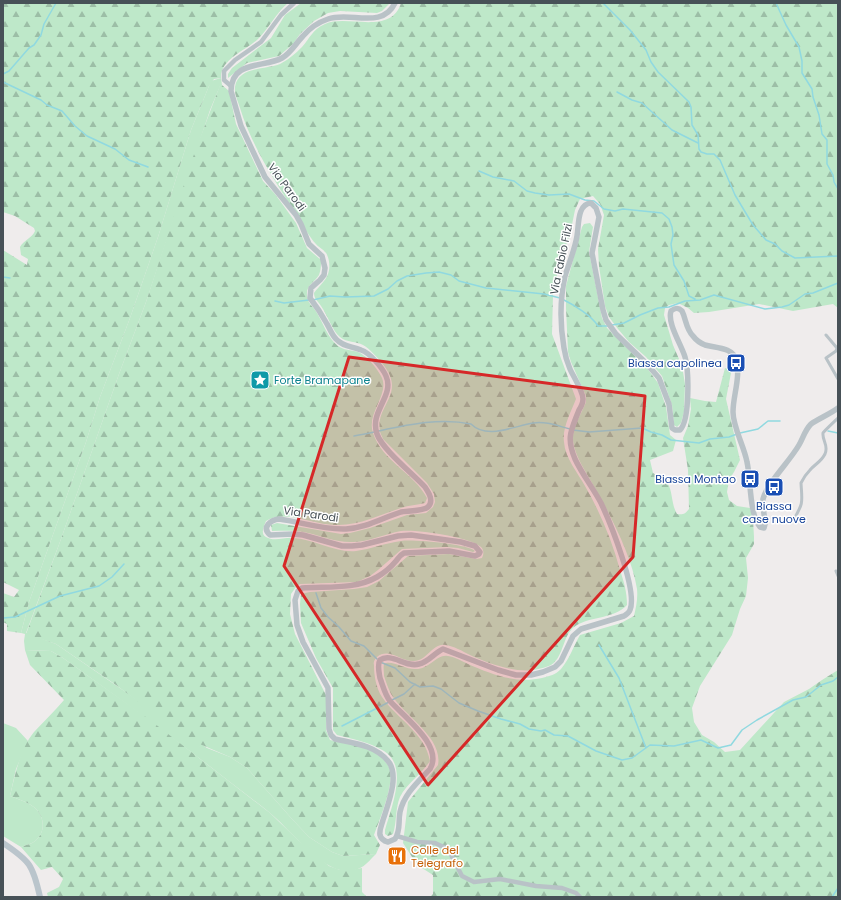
<svg xmlns="http://www.w3.org/2000/svg" width="841" height="900" font-family="Poppins,sans-serif">
<defs>
<pattern id="forest-firs" width="22" height="20" patternUnits="userSpaceOnUse"><rect width="22" height="20" fill="#bee8c9"/><path d="M5 1l3.5 6h-7zM16 11l3.5 6h-7z" fill="#9cbea6"/></pattern>
</defs>
<rect width="100%" height="100%" fill="#efecec"/>
<path fill="#bee8c9" d="M 221,78 L 222,85 L 220,86 L 210,110 L 146,302 L 119,374 L 61,539 L 26,633 L 56,644 L 207,748 L 230,757 L 247,768 L 292,819 L 309,837 L 332,852 L 343,856 L 376,854 C 364,866 360,873 340,870 C 321,866 293,835 279,821 C 258,802 234,786 212,768 C 163,730 113,694 63,658 L 51,651 L 25,650 L 24,641 L 25,634 L 21,633 L 29,602 L 86,442 L 100,397 L 130,318 L 158,237 L 191,130 L 211,81 Z
M 3,723 L 16,728 L 28,741 L 16,769 L 10,796 C 18,799 31,803 37,810 C 45,819 45,833 35,841 C 32,844 25,845 21,847 L 3,836 Z"/>
<path fill="url(#forest-firs)" d="M 3,3 L 288,3 C 276,13 269,28 258,39 C 247,50 220,59 221,78 L 214,79 L 209,86 L 191,130 L 158,237 L 130,318 L 100,397 L 86,442 L 29,602 L 21,633 L 7,631 L 7,624 L 3,622 L 3,593 L 14,597 L 19,590 L 3,582 L 3,250 L 27,265 L 28,259 L 21,255 L 20,247 C 24,240 32,238 35,231 L 34,228 L 15,216 L 3,212 Z
M 301,3 L 390,3 L 382,11 L 377,13 L 340,11 L 328,13 L 314,21 L 300,34 L 293,44 L 279,56 L 247,63 L 228,78 L 228,74 L 232,68 L 271,38 L 285,15 Z
M 401,3 L 838,3 L 838,308 L 833,304 L 793,311 L 759,304 L 709,312 L 694,313 L 688,308 L 678,303 L 669,305 L 665,308 L 664,315 L 673,345 L 682,366 L 685,384 L 684,412 L 681,423 L 677,427 L 674,425 L 672,405 L 662,376 L 646,357 L 629,342 L 618,329 L 609,317 L 605,306 L 599,266 L 598,249 L 604,215 L 600,204 L 593,196 L 580,199 L 575,210 L 570,234 L 559,265 L 553,295 L 552,334 L 576,399 C 571,412 562,428 564,442 C 565,458 578,473 585,486 C 600,512 612,540 620,570 C 624,582 627,592 627,605 C 614,619 592,616 577,625 C 562,633 565,656 551,665 C 547,667 539,669 534,670 C 515,673 487,663 470,655 C 462,651 454,646 445,645 C 433,643 427,661 414,661 C 401,662 389,647 377,657 C 375,659 373,662 374,665 C 374,675 376,688 382,697 C 397,719 425,733 430,761 C 422,774 407,783 400,797 C 395,809 397,822 393,834 L 388,836 L 385,834 L 385,830 C 391,808 409,766 384,751 C 369,742 353,739 337,735 L 333,730 L 333,688 L 316,658 L 301,623 L 300,604 L 301,594 L 310,592 L 354,589 L 367,587 L 379,581 L 408,556 L 449,554 L 476,559 L 482,558 C 484,554 484,550 481,547 C 471,537 415,529 401,531 C 384,534 367,543 350,542 C 335,542 322,536 308,533 C 296,530 284,531 272,531 L 271,525 L 277,523 L 341,534 L 350,533 L 370,528 L 407,515 L 426,513 L 433,507 L 435,502 L 434,494 L 427,483 L 383,439 C 382,436 380,433 380,431 C 375,406 405,395 385,367 C 381,361 369,348 363,345 C 356,341 347,343 340,337 C 333,332 327,314 321,306 C 318,301 314,299 314,293 C 319,286 328,279 329,270 C 330,266 329,257 326,253 C 323,249 318,247 315,243 C 308,235 304,226 298,217 C 276,183 252,147 240,108 C 238,101 234,94 235,87 C 238,66 266,70 280,64 C 288,60 296,53 302,47 C 310,38 312,30 325,24 C 347,14 391,36 401,3 Z
M 220,85 L 222,85 L 229,91 L 236,124 L 263,181 L 275,194 L 296,223 L 307,248 L 321,260 C 321,265 321,270 319,275 C 315,282 306,285 307,295 C 307,303 313,306 317,313 C 323,323 328,338 338,346 C 343,350 351,350 358,352 C 367,356 376,367 381,376 C 391,394 366,412 373,433 C 382,461 414,473 427,498 L 425,503 C 417,505 409,505 401,508 C 379,515 359,526 335,525 C 314,525 284,509 266,521 C 264,526 260,534 266,537 C 274,542 285,537 293,538 C 314,539 335,553 356,551 C 371,549 385,543 401,541 C 412,539 468,544 475,551 L 473,552 L 458,548 L 447,547 L 402,549 L 378,570 L 370,576 L 357,582 L 300,584 L 296,587 L 291,594 L 290,614 L 295,634 L 326,695 L 326,730 L 330,740 C 342,743 355,744 366,748 C 375,751 385,759 389,767 C 396,781 379,821 374,835 L 380,845 L 376,854 L 343,856 L 332,852 L 309,837 L 292,819 L 247,768 L 230,757 L 188,739 L 116,685 L 56,644 L 26,634 L 61,539 L 119,374 L 146,302 L 193,157 Z
M 590,223 L 593,227 L 589,252 L 602,318 L 607,328 L 647,368 L 658,383 L 666,407 L 670,435 L 676,440 L 673,451 L 650,460 L 653,473 C 657,476 664,478 667,482 C 673,491 671,504 677,514 C 683,515 685,514 689,509 L 688,470 L 683,438 L 688,426 L 691,409 L 690,398 L 705,401 L 716,402 L 725,368 L 728,369 L 731,373 L 726,399 L 740,460 L 734,472 L 729,480 L 727,492 L 729,500 L 737,506 L 750,508 L 753,519 L 754,537 L 754,544 L 746,558 L 748,578 L 746,596 L 740,609 L 732,635 L 700,686 L 692,708 L 694,722 L 702,735 L 714,742 L 725,752 L 740,750 L 784,702 L 809,689 L 822,680 L 838,670 L 838,897 L 430,897 L 433,894 L 433,875 L 414,863 L 412,857 L 403,843 L 408,802 L 438,765 C 443,737 404,716 391,694 C 388,688 386,682 384,676 C 384,671 383,668 384,664 C 391,659 406,670 416,669 C 429,669 438,653 448,656 C 455,657 462,661 468,664 C 491,674 516,684 542,678 C 550,676 555,675 561,669 C 569,660 574,645 580,635 L 621,623 L 634,616 C 636,607 638,599 637,589 C 632,556 609,512 592,483 C 585,470 572,452 573,436 C 574,425 582,412 586,402 L 586,396 L 571,362 L 568,352 L 566,308 L 566,286 L 582,227 L 584,224 Z
M 25,650 L 51,651 L 63,658 L 150,720 L 270,813 L 298,840 L 329,866 L 340,870 L 351,870 L 362,868 L 362,892 L 367,897 L 48,897 L 47,893 L 59,887 L 63,879 L 52,867 L 41,870 L 21,847 C 25,845 32,844 35,841 C 45,833 45,819 37,810 C 31,803 18,799 10,796 C 15,775 20,749 34,732 C 44,721 55,711 64,700 L 30,665 Z"/>
<g fill="none" stroke-linecap="round" stroke-linejoin="round">
<path stroke="#90d9e0" stroke-width="1.5" d="M 603,3 L 630,30 L 646,50 L 651,62 L 658,72 L 689,102 L 691,107 L 692,125 L 698,135 L 699,149 L 701,152 L 707,154 L 714,154 L 720,160 L 735,195 L 753,225 L 766,240 L 775,244 L 782,251 L 795,258 L 838,256
M 776,3 L 786,25 L 799,47 L 802,61 L 802,73 L 812,89 L 813,97 L 819,115 L 822,134 L 827,140 L 827,164 L 833,175 L 834,182 L 838,189
M 3,74 L 9,71 L 29,48 L 34,45 L 41,35 L 44,24 L 56,3
M 3,82 L 41,100 L 47,105 L 62,111 L 75,126 L 87,136 L 115,149 L 129,160 L 148,167
M 617,92 L 632,100 L 642,103 L 672,130 L 698,143
M 479,171 L 493,177 L 514,181 L 527,191 L 535,193 L 549,195 L 569,194 L 585,200 L 594,201 L 604,209 L 615,211 L 623,209 L 662,213 L 669,219 L 672,227 L 673,235 L 671,244 L 674,265 L 684,281 L 689,296 L 695,299
M 3,277 L 10,278
M 313,300 L 330,296 L 345,297 L 374,296 L 388,289 L 397,281 L 407,276 L 426,273 L 439,272 L 451,275 L 459,281 L 486,288 L 544,294 L 560,298
M 564,300 C 574,305 592,316 598,326 L 608,326
M 275,301 L 284,303 L 309,300
M 612,325 L 624,323 L 640,315 L 658,308 L 669,307 L 685,301 L 700,300 L 714,295 L 765,309 L 782,307 L 789,305 L 805,294 L 813,293 L 838,283
M 573,430 L 589,432 L 642,428 L 651,432 L 662,435 L 671,440 L 699,443 L 710,439 L 729,437 L 737,434
M 828,431 L 838,433
M 740,433 L 758,429 L 768,421 L 780,421
M 354,436 C 393,429 432,416 471,424 C 487,440 514,426 533,423 C 546,421 558,426 570,429
M 316,593 L 321,608 L 328,617 L 339,627 L 351,641 L 364,646 L 377,659
M 3,618 L 15,617 L 60,596 L 99,586 L 112,577 L 124,564
M 599,645 L 619,678 L 646,748
M 380,662 L 395,668 L 410,682 L 420,687 L 433,686 L 441,689 L 459,703 L 478,711 L 501,719 L 520,724 L 529,729 L 541,731 L 545,730 L 554,735 L 568,736 L 596,751 L 622,760 L 632,758 L 650,745 L 674,746 L 701,740 L 718,748 L 731,745 L 742,730 L 757,720 L 793,700 L 806,697 L 821,685 L 833,681 L 838,677
M 392,700 L 404,694 L 415,684
M 342,726 L 389,702
M 832,897 L 838,888"/>
<path stroke="#b9c2c7" stroke-width="3" d="M 826,335 L 837,348 L 836,351 L 826,358 L 838,379
M 794,519 C 804,502 802,502 801,483 C 803,479 806,474 810,470 C 815,464 821,462 825,454 C 829,445 822,441 823,433 C 824,431 835,421 838,418
M 836,571 L 838,576"/>
<path stroke="#b9c2c7" stroke-width="4.5" d="M 231,86 L 224,80 L 224,71 L 235,60 L 261,42 L 281,15 L 294,3
M 397,836 L 417,842 L 435,843 L 448,849 L 462,876 L 474,882 L 500,879 L 536,886 L 562,888 L 576,893 L 580,897"/>
<path stroke="#b9c2c7" stroke-width="5.5" d="M 395,3 C 382,30 350,11 328,19 C 319,22 309,29 303,36 C 296,43 291,53 282,58 C 264,68 231,60 231,91 L 241,126 L 265,177 L 296,215 L 301,224 L 309,244 L 322,256 L 325,268 L 324,275 L 320,280 L 311,288 L 310,298 C 317,307 322,315 327,324 C 330,329 332,335 336,339 C 343,347 352,346 361,350 C 370,353 382,367 386,376 C 395,396 369,411 377,434 C 382,449 413,474 425,487 C 429,493 434,501 428,507 C 424,511 407,511 401,512 C 382,518 366,528 346,529 C 323,530 301,522 279,519 C 271,520 261,527 270,535 L 293,534 L 303,535 L 342,546 L 352,546 L 362,545 L 398,536 L 411,535 L 461,542 L 475,546 L 480,552 L 479,554 L 475,556 L 449,551 L 404,553 C 400,555 399,557 396,561 C 391,567 384,573 377,577 C 354,590 327,586 302,588 L 298,591 L 295,600 L 297,625 L 303,642 L 328,688 L 329,729 L 331,735 L 335,739 C 353,743 375,745 388,761 C 400,775 388,804 383,820 C 382,824 379,830 380,835 C 381,839 384,841 388,842 L 395,839 C 401,830 398,822 400,812 C 404,794 418,782 430,769 C 444,746 404,717 390,701 C 385,695 383,686 380,678 C 379,672 377,665 380,660 C 391,652 406,668 419,664 C 429,662 434,653 443,649 L 498,670 L 516,675 L 531,675 L 543,672 L 555,667 L 561,661 L 573,636 L 581,629 L 624,616 C 627,614 629,613 630,610 C 638,591 610,522 601,503 C 593,488 582,474 575,459 C 566,437 571,431 579,410 C 581,407 583,403 583,399 C 583,391 573,376 570,369 C 567,362 565,355 564,348 C 560,325 560,299 565,276 C 569,263 575,249 577,236 C 579,225 577,204 591,203 L 596,208 L 599,217 L 592,253 L 603,310 L 606,320 L 616,334 L 646,363 L 659,378 L 669,404 L 672,428 L 675,430 L 680,430 C 690,420 689,371 685,357 C 681,344 667,323 671,311 C 675,308 678,307 682,311 C 686,319 686,329 693,336 C 696,340 700,343 705,345 C 715,348 733,347 736,360 C 741,377 733,395 733,412 C 733,427 744,446 747,462 C 751,479 749,514 760,527 L 764,528 L 765,524 C 765,516 762,507 763,499 C 767,483 790,461 799,445 C 803,438 805,430 811,424 C 818,419 830,414 838,408"/>
<path stroke="#bac5cc" stroke-width="6" d="M 3,843 C 30,861 33,865 40,897"/>
</g>
<path fill="#d62828" fill-opacity="0.2" stroke="#d62828" stroke-width="3" stroke-linejoin="round" d="M 349,357 L 645,396 L 633,557 L 428,785 L 284,566 Z"/>
<defs>
<g id="bus-square" transform="scale(1)"><rect x="-9" y="-9" width="18" height="18" rx="4" fill="#1a4fb4" stroke="#fff"/><path d="M-5-6H5V4H4V6H2V4H-2V6H-4V4H-5ZM-3.5-4V0h7V-4ZM-3.5 1.2v1.5H-2V1.2ZM2 1.2v1.5H3.5V1.2Z" fill="#fff"/></g>
<g id="sight-square" transform="scale(1)"><rect x="-9" y="-9" width="18" height="18" rx="4" fill="#0f9aa8" stroke="#fff"/><path d="M0-6L1.8-2.2L6-1.7L2.9 1.2L3.7 5.4L0 3.3L-3.7 5.4L-2.9 1.2L-6-1.7L-1.8-2.2Z" fill="#fff"/></g>
<g id="restaurant-square" transform="scale(1)"><rect x="-9" y="-9" width="18" height="18" rx="4" fill="#e8710a" stroke="#fff"/><path d="M-5-6h1v4h1v-4h1v4h1v-4h1v5L-1.5 .5V6h-2V.5L-5-1ZM5-6V6H3V1.5H1.5Q1.5-4 5-6Z" fill="#fff"/></g>
</defs>
<g fill-rule="evenodd">
<use href="#bus-square" x="736" y="363"/>
<use href="#sight-square" x="260" y="380"/>
<use href="#bus-square" x="750" y="479"/>
<use href="#bus-square" x="774" y="487"/>
<use href="#restaurant-square" x="397" y="856"/>
</g>
<g text-anchor="middle" stroke-width="3" stroke-linejoin="round" paint-order="stroke">
<g font-size="11" fill="#475157" stroke="#fff">
<text transform="translate(287 187) rotate(54)" y="4">Via Parodi</text>
<text transform="translate(561 259) rotate(-78)" y="4">Via Fabio Filzi</text>
<text transform="translate(311 514) rotate(8)" y="4">Via Parodi</text>
</g>
<g font-size="11" fill="#164399" stroke="#fff" text-anchor="end">
<text x="722" y="367">Biassa capolinea</text>
<text x="736" y="483">Biassa Montao</text>
<text x="774" y="510" text-anchor="middle">Biassa<tspan x="774" dy="13">case nuove</tspan></text>
</g>
<g font-size="11" fill="#0d838f" stroke="#fff" text-anchor="start">
<text x="274" y="384">Forte Bramapane</text>
</g>
<g font-size="11" fill="#c56008" stroke="#fff" text-anchor="start">
<text x="411" y="854">Colle del<tspan x="411" dy="13">Telegrafo</tspan></text>
</g>
</g>
<rect width="841" height="900" fill="none" stroke="#475157" stroke-width="8"/>
</svg>
